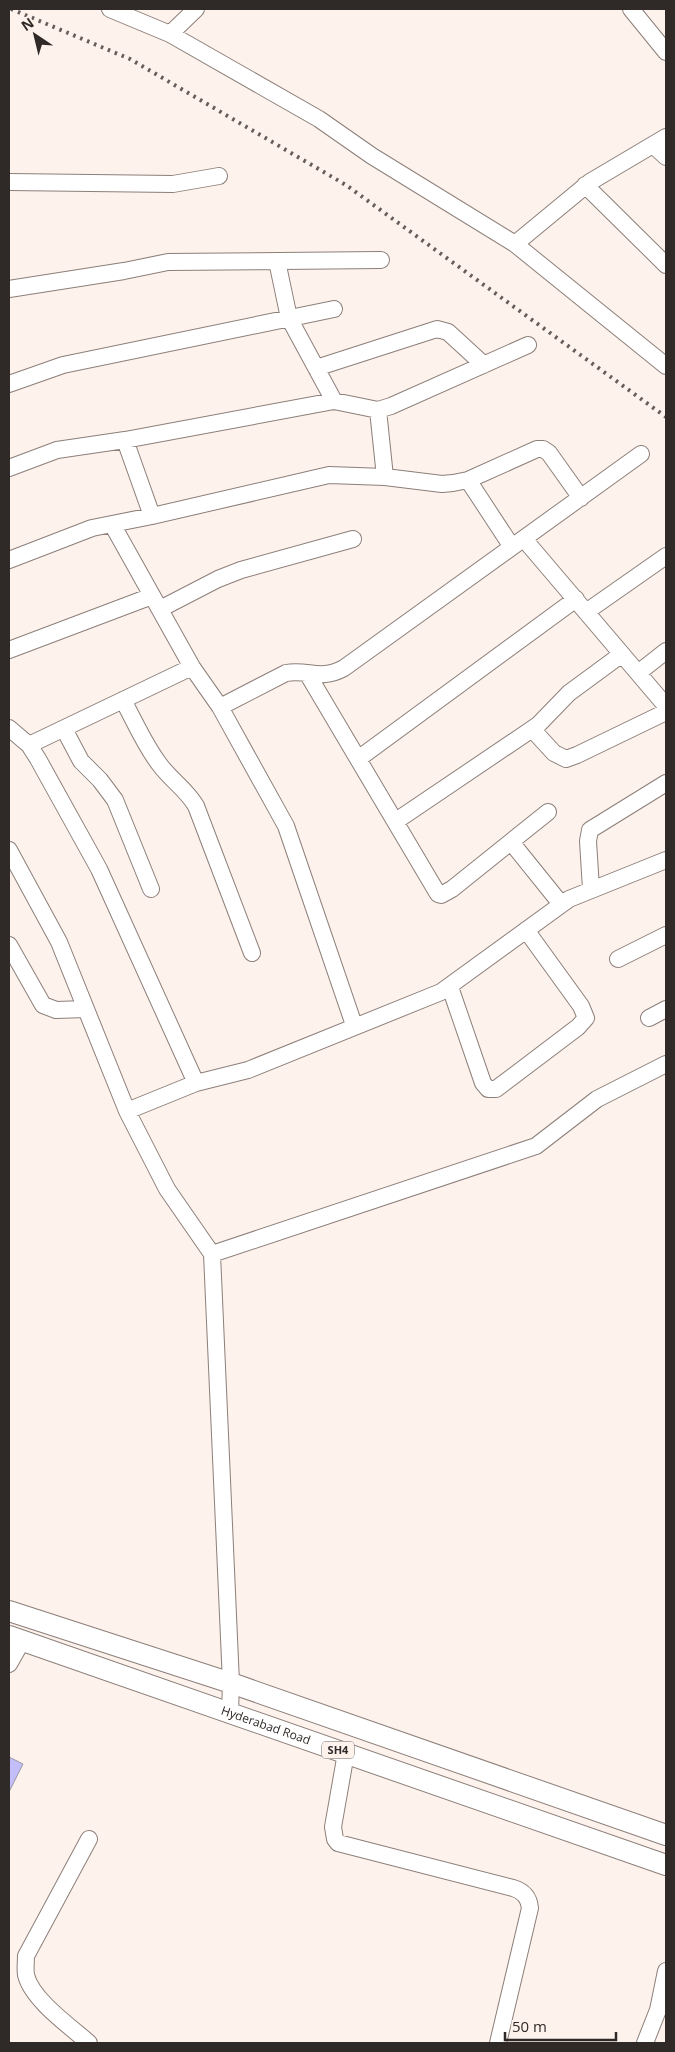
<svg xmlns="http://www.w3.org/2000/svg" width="675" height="2052" font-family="'Open Sans',sans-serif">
<rect width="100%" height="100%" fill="#fef2ed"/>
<path fill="#c3bef9" stroke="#9897a4" d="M 9,1757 L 23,1764 L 9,1792 Z"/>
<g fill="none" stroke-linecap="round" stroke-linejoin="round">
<g stroke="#8c7f79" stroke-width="18">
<path id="minor" d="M 110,9 L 170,34 L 319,119 L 372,156 L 515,244 L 666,366
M 631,9 L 666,52
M 170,34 L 196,9
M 653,145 L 666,157
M 9,182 L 173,184 L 219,176
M 585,185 L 666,265
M 515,244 L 590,182 L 666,137
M 277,261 L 289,318 L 334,401
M 9,289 L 124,271 L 168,262 L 381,260
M 316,368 L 437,329 L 448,332 L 484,365
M 9,384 L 63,365 L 334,309
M 378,410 L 385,477
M 125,440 L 152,516
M 9,468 L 57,450 L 125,440 L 334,401 L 378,410 L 391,406 L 528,345
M 468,480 L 512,547
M 112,524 L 192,667 L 220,707 L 286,826 L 354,1025
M 524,539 L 666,706
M 9,560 L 92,528 L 152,516 L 329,475 L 385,477 L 442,484 L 453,483 L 468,480 L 537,449 L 543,449 L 549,453 L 581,498
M 160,609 L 218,579 L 241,570 L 353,539
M 586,612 L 666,556
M 9,650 L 152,596
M 307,673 L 438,894 L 441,895 L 452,889 L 548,812
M 638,673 L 666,651
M 123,700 C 135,722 145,746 160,765 C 171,780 187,790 196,806 L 252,953
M 220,707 L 286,673 C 309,669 320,681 344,668 L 641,454
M 9,728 L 29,745 L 38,759 L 99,869 L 196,1083
M 64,729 L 81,761 L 100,780 L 115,800 L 151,889
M 532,729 L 554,753 L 566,759 L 577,755 L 666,712
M 29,745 L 192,667
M 358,759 L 576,599
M 396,821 L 538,725 L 569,693 L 622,654
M 511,842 L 561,904
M 9,850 L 59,942 L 127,1111 L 167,1189 L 212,1254 L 231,1683 L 230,1712
M 591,889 L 588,841 L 590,830 L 666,783
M 9,945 L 43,1005 L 56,1010 L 86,1009
M 618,959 L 666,935
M 450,987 L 483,1083 L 488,1089 L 496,1089 L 578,1027 L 586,1018 L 581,1006 L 526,930
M 649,1018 L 666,1009
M 127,1111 L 196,1083 L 248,1070 L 441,992 L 569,899 L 666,860
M 212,1254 L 536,1146 L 597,1099 L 666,1064
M 9,1664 L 22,1641
M 346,1753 L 333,1827 L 335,1839 L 338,1843 L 513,1888 C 523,1891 529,1897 530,1908 L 498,2043
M 89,1839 L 26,1956 C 26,1962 25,1969 26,1975 C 32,2000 71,2027 89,2043
M 645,2043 L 658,2010 L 666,1971"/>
</g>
<g stroke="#8c7f79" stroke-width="22">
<g id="major">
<path d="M 9,1611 L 231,1683 L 666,1835"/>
<path id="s1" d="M 9,1636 L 666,1865"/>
</g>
</g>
<use href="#minor" stroke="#fff" stroke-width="16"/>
<use href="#major" stroke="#fff" stroke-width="20"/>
<path stroke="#655d5b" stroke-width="4" stroke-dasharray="2.5 5" stroke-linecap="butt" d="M 11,9 L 130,59 L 346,185 L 666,417"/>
</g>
<g text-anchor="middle" stroke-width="4.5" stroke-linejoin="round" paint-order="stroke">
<rect fill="#fef2ed" stroke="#6d6562" stroke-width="1" x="322" y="1741.5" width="32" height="17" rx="4"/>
<g font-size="11" font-weight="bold" fill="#2f2927">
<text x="338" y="1754">SH4</text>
</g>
<g font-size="12" fill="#2f2927" stroke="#fef2ed">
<text dy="4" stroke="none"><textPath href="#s1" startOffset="272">Hyderabad Road</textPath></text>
</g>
</g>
<rect width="675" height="2052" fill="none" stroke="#2f2927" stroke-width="20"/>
<g transform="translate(35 35) rotate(325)" stroke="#fef2ed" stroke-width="4" paint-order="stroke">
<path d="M0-4L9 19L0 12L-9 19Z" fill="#2f2927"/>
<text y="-8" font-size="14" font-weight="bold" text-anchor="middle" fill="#2f2927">N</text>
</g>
<path d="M505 2032v8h111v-8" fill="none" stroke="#2f2927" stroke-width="2.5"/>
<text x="512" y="2032" font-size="15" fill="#2f2927" stroke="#fef2ed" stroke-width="4" paint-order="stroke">50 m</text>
</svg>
